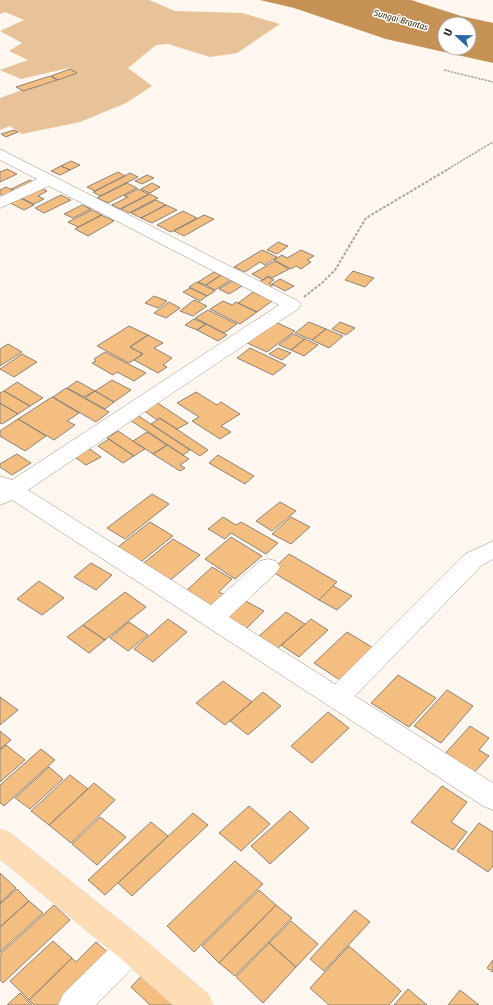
<svg xmlns="http://www.w3.org/2000/svg" width="493" height="1005" font-family="'Fira Sans Condensed',sans-serif">
<rect width="100%" height="100%" fill="#fef7ef"/>
<path fill="#e8c298" d="M 0,0 L 149,0 L 175,11 L 242,13 L 280,24 L 237,53 L 210,57 L 168,44 L 156,45 L 128,68 L 152,86 L 126,103 L 80,122 L 22,134 L 10,126 L 0,130 L 0,98 L 73,72 L 69,68 L 21,79 L 0,70 L 28,60 L 9,51 L 22,43 L 0,31 L 24,20 L 5,12 L 0,14 Z"/>
<path fill="#c59154" fill-rule="evenodd" d="M 260,0 L 411,0 L 461,16 L 493,23 L 493,63 L 386,39 L 294,8 ZM 445,24 L 469,24 L 469,48 L 445,48 Z"/>
<path fill="#f4be80" stroke="#8d8377" d="M 70,69 L 77,73 L 58,80 L 51,76 Z
M 50,76 L 57,80 L 23,91 L 16,87 Z
M 14,130 L 18,132 L 6,137 L 1,134 Z
M 71,161 L 80,165 L 70,170 L 61,166 Z
M 61,166 L 70,170 L 60,175 L 51,171 Z
M 7,169 L 17,174 L 0,182 L 0,172 Z
M 118,172 L 125,176 L 95,191 L 87,187 Z
M 130,173 L 138,177 L 100,196 L 93,192 Z
M 147,175 L 154,178 L 142,184 L 135,181 Z
M 30,180 L 36,184 L 18,192 L 11,189 Z
M 127,183 L 137,188 L 108,203 L 97,198 Z
M 152,183 L 160,187 L 150,193 L 141,189 Z
M 6,187 L 19,193 L 8,198 L 0,194 L 0,190 Z
M 39,187 L 47,191 L 38,196 L 44,199 L 34,204 L 19,197 Z
M 138,189 L 149,194 L 120,209 L 112,205 L 128,197 L 124,196 Z
M 150,194 L 158,198 L 129,213 L 121,209 Z
M 61,195 L 71,200 L 44,213 L 35,208 Z
M 18,197 L 34,205 L 24,210 L 8,202 Z
M 156,200 L 166,205 L 141,218 L 131,213 Z
M 82,205 L 91,209 L 73,218 L 64,214 Z
M 166,205 L 177,210 L 152,223 L 141,218 Z
M 92,210 L 102,215 L 78,227 L 68,222 Z
M 183,211 L 197,218 L 171,232 L 157,225 Z
M 101,215 L 114,221 L 88,236 L 75,229 Z
M 204,215 L 214,219 L 184,236 L 174,231 Z
M 278,242 L 288,246 L 277,254 L 267,250 Z
M 262,250 L 277,257 L 265,265 L 260,262 L 245,272 L 234,267 Z
M 301,250 L 314,256 L 307,260 L 311,262 L 301,269 L 296,266 L 291,269 L 274,260 L 282,255 L 287,258 Z
M 275,261 L 289,269 L 272,278 L 268,276 L 263,280 L 252,274 Z
M 353,271 L 374,278 L 365,287 L 345,280 Z
M 214,272 L 221,275 L 206,285 L 198,282 Z
M 221,275 L 231,280 L 215,290 L 206,285 Z
M 268,277 L 274,280 L 269,283 L 273,285 L 269,288 L 259,282 Z
M 280,279 L 294,286 L 285,291 L 272,284 Z
M 232,281 L 242,286 L 229,294 L 219,289 Z
M 197,282 L 215,291 L 207,296 L 189,287 Z
M 190,288 L 207,296 L 200,301 L 183,292 Z
M 253,292 L 272,301 L 257,312 L 238,303 Z
M 154,296 L 167,301 L 158,308 L 145,303 Z
M 194,300 L 207,306 L 193,316 L 180,311 Z
M 223,301 L 232,305 L 236,302 L 257,312 L 240,324 L 210,309 Z
M 169,302 L 180,308 L 166,318 L 154,313 Z
M 208,310 L 237,324 L 224,333 L 195,318 Z
M 194,319 L 206,324 L 197,330 L 185,325 Z
M 273,321 L 295,331 L 267,352 L 245,342 Z
M 309,322 L 326,329 L 312,340 L 295,333 Z
M 340,322 L 355,328 L 346,335 L 332,329 Z
M 206,324 L 227,335 L 218,341 L 197,330 Z
M 129,326 L 148,335 L 130,347 L 143,354 L 129,363 L 97,346 Z
M 326,329 L 343,336 L 329,348 L 312,340 Z
M 293,334 L 305,339 L 291,350 L 279,345 Z
M 148,335 L 163,343 L 154,348 L 172,358 L 163,365 L 167,367 L 158,373 L 134,360 L 143,354 L 130,347 Z
M 305,339 L 318,345 L 304,356 L 291,350 Z
M 8,344 L 22,352 L 0,366 L 0,349 Z
M 250,348 L 286,365 L 273,375 L 237,358 Z
M 278,348 L 291,353 L 282,360 L 269,354 Z
M 105,352 L 146,373 L 134,381 L 117,372 L 113,375 L 92,363 L 96,361 L 94,359 Z
M 22,354 L 37,362 L 14,377 L 0,369 Z
M 112,380 L 131,390 L 114,402 L 95,391 Z
M 77,381 L 95,391 L 84,397 L 67,388 Z
M 17,382 L 43,398 L 30,406 L 4,391 Z
M 66,388 L 109,412 L 96,422 L 53,397 Z
M 4,391 L 30,406 L 18,414 L 0,403 L 0,393 Z
M 95,391 L 114,402 L 105,409 L 85,398 Z
M 196,392 L 217,405 L 221,402 L 240,414 L 221,426 L 231,432 L 220,439 L 192,421 L 199,417 L 177,403 Z
M 52,397 L 79,413 L 67,421 L 75,425 L 54,440 L 18,419 Z
M 156,402 L 188,423 L 177,429 L 159,418 L 157,420 L 143,410 Z
M 0,403 L 18,414 L 2,424 L 0,423 Z
M 137,415 L 190,450 L 183,455 L 130,420 Z
M 160,418 L 208,450 L 200,456 L 151,424 Z
M 18,419 L 46,436 L 25,451 L 0,436 L 0,431 Z
M 118,431 L 145,449 L 134,456 L 107,438 Z
M 147,432 L 167,445 L 153,454 L 133,441 Z
M 109,439 L 134,456 L 123,463 L 98,446 Z
M 167,445 L 189,459 L 180,465 L 185,468 L 180,471 L 153,454 Z
M 87,447 L 101,457 L 86,465 L 72,455 Z
M 17,454 L 31,463 L 12,475 L 0,467 L 0,464 Z
M 218,455 L 254,476 L 245,484 L 209,463 Z
M 152,494 L 169,504 L 125,539 L 107,528 Z
M 280,502 L 296,511 L 272,531 L 256,521 Z
M 223,517 L 236,525 L 241,522 L 278,543 L 266,554 L 231,533 L 225,539 L 208,529 Z
M 291,517 L 310,527 L 291,544 L 272,534 Z
M 150,522 L 173,536 L 137,565 L 114,550 Z
M 231,537 L 262,556 L 235,579 L 205,559 Z
M 173,539 L 200,555 L 167,583 L 140,566 Z
M 289,554 L 337,582 L 319,600 L 271,571 Z
M 91,563 L 112,575 L 96,590 L 74,577 Z
M 212,567 L 232,579 L 219,592 L 227,596 L 216,608 L 186,591 Z
M 39,581 L 64,598 L 42,615 L 17,599 Z
M 333,586 L 352,596 L 337,610 L 319,600 Z
M 125,592 L 146,607 L 105,640 L 83,625 Z
M 242,599 L 264,611 L 246,629 L 225,616 Z
M 286,612 L 305,624 L 277,649 L 258,637 Z
M 168,619 L 187,632 L 153,662 L 134,649 Z
M 311,619 L 328,630 L 299,657 L 281,645 Z
M 129,622 L 148,635 L 128,651 L 110,638 Z
M 83,625 L 105,640 L 89,653 L 67,637 Z
M 347,632 L 375,649 L 343,682 L 314,663 Z
M 398,675 L 436,698 L 409,727 L 371,703 Z
M 223,681 L 252,702 L 225,725 L 196,703 Z
M 447,690 L 473,706 L 441,743 L 414,726 Z
M 263,692 L 281,706 L 248,735 L 230,721 Z
M 0,697 L 18,710 L 0,725 Z
M 328,712 L 349,728 L 312,763 L 291,746 Z
M 470,726 L 489,738 L 479,750 L 489,756 L 471,776 L 442,757 Z
M 0,731 L 11,740 L 0,749 Z
M 6,745 L 25,760 L 0,782 L 0,750 Z
M 41,749 L 55,760 L 4,806 L 0,803 L 0,785 Z
M 49,767 L 63,779 L 30,809 L 15,798 Z
M 70,775 L 88,789 L 49,825 L 31,811 Z
M 94,783 L 115,800 L 71,843 L 49,825 Z
M 442,786 L 467,802 L 451,822 L 467,832 L 453,850 L 411,822 Z
M 249,806 L 270,824 L 241,851 L 219,833 Z
M 290,811 L 309,828 L 270,864 L 251,846 Z
M 193,813 L 208,825 L 132,896 L 118,883 Z
M 100,817 L 126,837 L 97,865 L 72,844 Z
M 151,822 L 168,836 L 105,895 L 88,880 Z
M 479,823 L 493,832 L 493,866 L 488,872 L 457,851 Z
M 235,861 L 263,884 L 194,952 L 167,926 Z
M 0,873 L 16,888 L 0,903 Z
M 17,889 L 29,901 L 0,927 L 0,904 Z
M 259,890 L 276,905 L 219,963 L 202,946 Z
M 29,901 L 43,913 L 0,952 L 0,927 Z
M 54,905 L 70,920 L 3,983 L 0,980 L 0,954 Z
M 276,905 L 292,918 L 235,976 L 219,963 Z
M 355,910 L 370,922 L 324,971 L 310,959 Z
M 291,921 L 318,944 L 296,967 L 269,943 Z
M 53,941 L 72,958 L 29,1000 L 10,981 Z
M 96,942 L 112,956 L 63,1005 L 34,1005 L 29,1000 L 72,958 L 76,962 Z
M 269,943 L 296,967 L 263,1003 L 236,977 Z
M 349,946 L 401,991 L 389,1005 L 329,1005 L 310,988 Z
M 493,960 L 493,972 L 487,968 Z
M 146,971 L 183,1005 L 150,1005 L 131,987 Z
M 408,989 L 427,1005 L 394,1005 Z
M 460,990 L 479,1005 L 448,1005 Z
M 20,993 L 32,1005 L 7,1005 Z"/>
<g fill="none" stroke-linecap="round" stroke-linejoin="round">
<g stroke="#9d9387" stroke-width="1">
<path id="minor" d="M 0,149 L 298,301 L 301,305 L 298,309 L 28,490 L 211,605 L 260,561 L 268,559 L 276,561 L 280,567 L 276,573 L 229,617 L 335,684 L 465,554 L 493,541 L 493,559 L 481,566 L 355,696 L 493,783 L 493,810 L 483,806 L 12,500 L 0,505 L 0,476 L 12,480 L 279,305 L 49,186 L 0,208 L 0,197 L 37,179 L 0,160 Z
M 131,933 L 142,938 L 146,948 L 142,958 L 96,1005 L 58,1005 L 63,994 L 120,938 Z"/>
</g>
<g stroke="#d6d5d4" stroke-width="1">
<path id="major" d="M 0,829 L 10,833 L 142,938 L 208,994 L 213,1005 L 173,1005 L 120,958 L 0,859 Z"/>
</g>
<path stroke="#ada6a0" stroke-width="1.5" stroke-dasharray="2.5 1" stroke-linecap="butt" d="M 444,70 L 493,82
M 448,169 L 493,142"/>
<path stroke="#ada6a0" stroke-width="2" stroke-dasharray="3 1.5" stroke-linecap="butt" d="M 304,297 L 323,282 L 335,270 L 366,218 L 450,168"/>
<use href="#minor" fill="#fff" fill-rule="evenodd"/>
<use href="#major" fill="#fedcb4" fill-rule="evenodd"/>
</g>
<g text-anchor="middle" stroke-width="3" stroke-linejoin="round" paint-order="stroke">
<g font-size="9" font-style="italic" fill="#3a2408" stroke="#fff">
<text transform="translate(401 20) rotate(16)" y="3">Sungai Brantas</text>
</g>
</g>
<g transform="translate(457 36) rotate(292)"><circle r="19" fill="#ffffff" stroke="#adabaa"/>
<path d="M0-3L7 15L0 10L-7 15Z" fill="#2c689f"/>
<text y="-6" font-size="11" font-weight="bold" text-anchor="middle" fill="#332e2a">U</text>
</g>
</svg>
